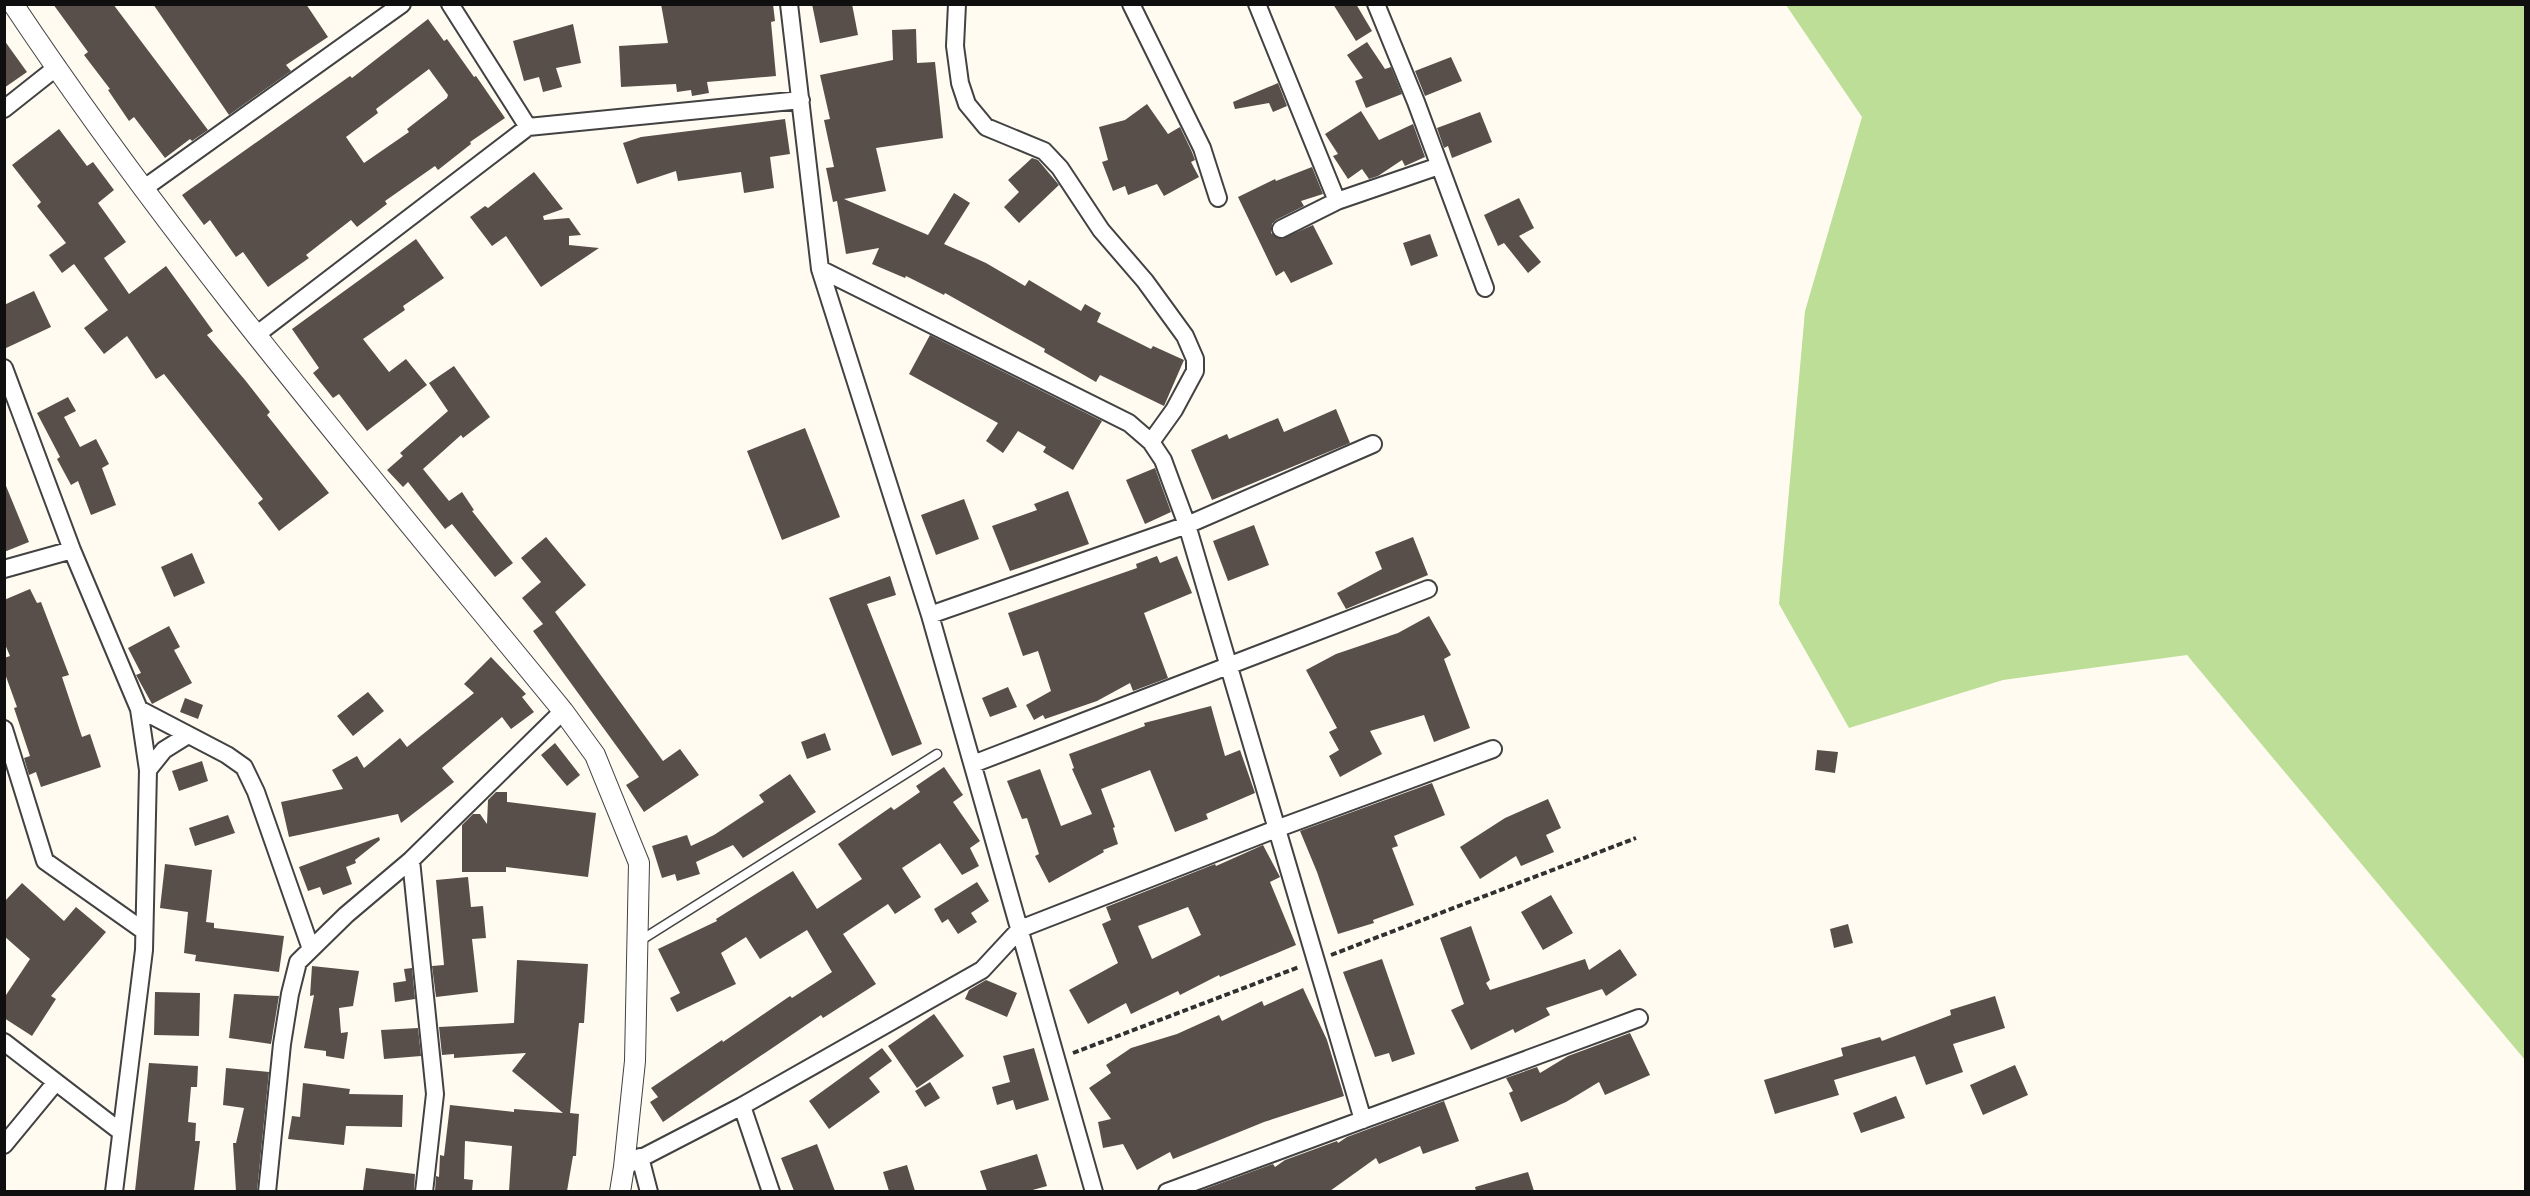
<svg xmlns="http://www.w3.org/2000/svg" width="2530" height="1196" font-family="'Source Serif 4',serif">
<rect width="100%" height="100%" fill="#fffbf1"/>
<path fill="#bcde96" d="M 1786,5 L 2525,5 L 2525,1060 L 2187,655 L 2003,680 L 1849,728 L 1779,604 L 1805,311 L 1862,117 Z"/>
<path fill="#584f4a" fill-rule="evenodd" d="M 53,4 L 113,4 L 208,130 L 192,141 L 190,139 L 165,158 L 134,117 L 129,121 L 108,90 L 110,89 L 84,55 L 88,52 Z
M 153,4 L 306,4 L 328,37 L 286,65 L 291,71 L 229,115 Z
M 661,4 L 773,4 L 775,21 L 771,22 L 776,76 L 707,82 L 709,93 L 692,96 L 691,90 L 677,92 L 676,84 L 621,87 L 619,46 L 668,43 Z
M 812,4 L 852,4 L 858,35 L 820,43 Z
M 1333,4 L 1356,4 L 1372,31 L 1356,41 Z
M 428,19 L 444,41 L 447,39 L 474,77 L 476,76 L 505,118 L 470,142 L 471,144 L 438,170 L 435,166 L 385,201 L 387,204 L 357,227 L 351,220 L 306,255 L 309,258 L 268,287 L 243,252 L 236,257 L 210,220 L 204,225 L 182,195 L 350,76 L 352,78 ZM 429,69 L 448,95 L 447,98 L 407,129 L 409,132 L 364,163 L 346,137 L 378,113 L 376,109 Z
M 573,24 L 581,63 L 556,68 L 562,87 L 543,92 L 539,77 L 524,81 L 513,41 Z
M 916,29 L 917,63 L 935,62 L 943,138 L 876,148 L 886,191 L 844,199 L 928,235 L 954,193 L 970,203 L 944,244 L 986,263 L 1025,286 L 1029,280 L 1081,311 L 1085,304 L 1101,313 L 1097,322 L 1151,349 L 1153,346 L 1184,360 L 1164,406 L 1100,375 L 1096,382 L 1044,352 L 1045,349 L 945,293 L 944,295 L 906,276 L 905,278 L 872,264 L 879,248 L 846,254 L 837,201 L 833,202 L 826,168 L 834,167 L 824,120 L 830,119 L 820,75 L 893,60 L 892,30 Z
M 4,40 L 27,72 L 4,88 Z
M 1367,42 L 1385,69 L 1391,67 L 1402,94 L 1366,108 L 1355,81 L 1363,78 L 1347,55 Z
M 1451,57 L 1462,81 L 1425,96 L 1415,71 Z
M 1278,83 L 1287,106 L 1273,112 L 1269,103 L 1235,109 L 1233,102 Z
M 1147,104 L 1168,134 L 1180,127 L 1192,152 L 1195,160 L 1191,162 L 1199,177 L 1164,196 L 1157,184 L 1128,195 L 1125,186 L 1113,191 L 1102,162 L 1108,160 L 1099,127 L 1125,120 Z
M 1361,111 L 1379,140 L 1413,124 L 1425,157 L 1405,166 L 1402,160 L 1378,176 L 1369,179 L 1362,169 L 1348,179 L 1333,156 L 1338,154 L 1325,134 Z
M 1480,112 L 1492,142 L 1452,158 L 1448,146 L 1444,148 L 1437,128 Z
M 785,119 L 790,154 L 770,157 L 774,188 L 744,193 L 741,172 L 678,181 L 676,171 L 637,184 L 623,143 L 641,137 Z
M 59,129 L 87,166 L 93,162 L 114,190 L 98,203 L 126,242 L 104,258 L 129,294 L 166,266 L 213,331 L 207,335 L 245,380 L 270,412 L 267,415 L 329,493 L 279,531 L 258,503 L 263,499 L 164,374 L 156,379 L 127,336 L 104,354 L 84,328 L 108,310 L 74,264 L 62,273 L 49,255 L 66,243 L 37,206 L 41,202 L 12,165 Z
M 1032,158 L 1038,160 L 1059,185 L 1019,223 L 1004,207 L 1019,192 L 1008,180 Z
M 1312,167 L 1323,194 L 1301,201 L 1304,206 L 1276,220 L 1272,224 L 1271,233 L 1281,239 L 1313,225 L 1333,264 L 1291,283 L 1284,271 L 1276,276 L 1238,197 L 1275,179 L 1276,181 Z
M 534,172 L 563,209 L 543,216 L 544,220 L 569,218 L 581,235 L 569,236 L 569,245 L 599,248 L 541,287 L 506,236 L 492,246 L 470,217 L 485,206 L 488,208 Z
M 1519,198 L 1534,228 L 1519,236 L 1541,262 L 1528,273 L 1504,243 L 1498,246 L 1484,215 Z
M 1430,234 L 1438,256 L 1411,266 L 1403,243 Z
M 416,239 L 444,278 L 403,306 L 405,310 L 363,339 L 389,372 L 406,359 L 427,385 L 367,431 L 339,394 L 333,398 L 313,373 L 319,368 L 292,329 Z
M 34,291 L 51,327 L 4,349 L 4,305 Z
M 930,335 L 1102,421 L 1073,470 L 1043,452 L 1046,447 L 1018,431 L 1003,453 L 986,441 L 998,423 L 909,374 Z
M 454,366 L 490,417 L 463,438 L 461,435 L 423,469 L 449,501 L 462,492 L 474,510 L 472,511 L 513,563 L 495,577 L 452,524 L 445,529 L 408,482 L 403,487 L 387,470 L 403,456 L 400,453 L 448,411 L 429,383 Z
M 68,397 L 76,411 L 64,417 L 80,447 L 96,439 L 109,464 L 102,468 L 116,505 L 91,515 L 78,481 L 71,485 L 57,459 L 60,457 L 37,413 Z
M 1336,409 L 1350,443 L 1212,500 L 1191,450 L 1227,434 L 1229,439 L 1278,418 L 1284,432 Z
M 805,428 L 840,517 L 782,540 L 747,451 Z
M 1155,468 L 1171,512 L 1145,524 L 1126,480 Z
M 4,481 L 29,542 L 4,552 Z
M 1068,491 L 1089,544 L 1010,571 L 992,526 L 1037,510 L 1034,504 Z
M 964,499 L 979,539 L 936,555 L 921,515 Z
M 1254,525 L 1269,565 L 1228,581 L 1213,541 Z
M 546,537 L 586,585 L 555,612 L 663,761 L 680,749 L 699,775 L 644,812 L 626,785 L 639,777 L 533,631 L 543,624 L 522,598 L 541,582 L 521,558 Z
M 1413,537 L 1428,575 L 1346,609 L 1337,593 L 1382,569 L 1375,552 Z
M 192,553 L 205,583 L 174,597 L 161,567 Z
M 1157,556 L 1160,563 L 1177,556 L 1192,593 L 1144,613 L 1168,678 L 1133,691 L 1130,683 L 1097,701 L 1045,719 L 1043,715 L 1034,720 L 1026,705 L 1051,691 L 1038,651 L 1023,656 L 1008,613 L 1137,568 L 1136,564 Z
M 890,576 L 896,595 L 867,604 L 922,744 L 892,756 L 829,598 Z
M 30,589 L 37,603 L 41,602 L 69,675 L 62,677 L 82,737 L 90,734 L 101,767 L 41,787 L 36,772 L 29,775 L 24,758 L 30,756 L 14,708 L 17,707 L 4,671 L 4,658 L 10,656 L 4,642 L 4,600 Z
M 1429,616 L 1451,655 L 1444,659 L 1470,728 L 1434,742 L 1424,715 L 1370,731 L 1382,754 L 1340,777 L 1329,756 L 1339,750 L 1329,732 L 1337,728 L 1306,670 L 1336,654 L 1398,633 Z
M 169,626 L 180,647 L 174,650 L 192,683 L 152,704 L 136,675 L 141,673 L 128,648 Z
M 491,657 L 526,694 L 522,697 L 534,712 L 511,729 L 502,717 L 442,768 L 454,782 L 401,823 L 398,814 L 289,837 L 281,802 L 343,789 L 332,770 L 357,756 L 364,768 L 400,738 L 407,747 L 474,693 L 464,684 Z
M 1008,687 L 1017,707 L 990,717 L 982,698 Z
M 368,692 L 384,711 L 353,736 L 337,716 Z
M 185,698 L 203,705 L 198,719 L 180,712 Z
M 1211,706 L 1225,756 L 1240,750 L 1255,793 L 1206,814 L 1208,819 L 1175,832 L 1150,770 L 1101,789 L 1115,827 L 1113,828 L 1118,844 L 1103,850 L 1104,852 L 1049,883 L 1035,856 L 1039,854 L 1027,818 L 1022,819 L 1007,781 L 1040,769 L 1061,826 L 1092,814 L 1072,769 L 1074,768 L 1069,754 L 1145,726 L 1144,723 Z
M 825,733 L 831,750 L 807,759 L 801,742 Z
M 555,743 L 580,775 L 567,786 L 541,755 Z
M 1817,750 L 1838,752 L 1835,773 L 1815,770 Z
M 202,761 L 208,781 L 179,791 L 172,771 Z
M 944,767 L 963,795 L 953,802 L 980,841 L 970,848 L 979,866 L 962,875 L 940,843 L 902,868 L 921,897 L 895,914 L 888,904 L 843,934 L 876,984 L 823,1018 L 821,1015 L 663,1122 L 650,1102 L 658,1097 L 651,1088 L 722,1040 L 723,1042 L 790,996 L 792,998 L 832,972 L 807,930 L 760,959 L 746,937 L 721,953 L 736,984 L 677,1012 L 670,998 L 680,993 L 658,949 L 717,921 L 716,919 L 793,871 L 817,909 L 862,879 L 838,844 L 891,807 L 894,810 L 920,792 L 916,786 Z
M 790,774 L 816,812 L 743,858 L 733,845 L 696,862 L 700,874 L 677,881 L 675,874 L 662,878 L 652,846 L 687,835 L 691,846 L 714,835 L 764,802 L 759,795 Z
M 1432,783 L 1445,815 L 1394,836 L 1398,846 L 1392,848 L 1414,905 L 1373,920 L 1374,923 L 1338,934 L 1317,872 L 1300,831 Z
M 496,792 L 507,792 L 507,802 L 596,813 L 588,877 L 506,867 L 506,872 L 462,872 L 462,825 L 473,814 L 480,814 L 487,824 L 488,800 Z
M 1548,799 L 1561,828 L 1546,835 L 1554,852 L 1521,866 L 1516,856 L 1480,879 L 1460,847 L 1505,818 Z
M 228,815 L 235,833 L 195,846 L 189,828 Z
M 379,837 L 380,840 L 355,860 L 356,863 L 346,867 L 352,884 L 323,895 L 320,887 L 308,891 L 299,867 Z
M 1263,845 L 1279,875 L 1280,877 L 1270,882 L 1296,945 L 1220,977 L 1219,975 L 1180,995 L 1178,991 L 1131,1014 L 1126,1003 L 1088,1024 L 1069,990 L 1118,963 L 1102,924 L 1111,920 L 1106,907 L 1215,864 L 1216,866 ZM 1188,907 L 1201,935 L 1152,959 L 1138,926 Z
M 165,864 L 212,870 L 206,922 L 214,923 L 214,928 L 284,936 L 279,972 L 195,961 L 196,955 L 184,953 L 188,912 L 160,908 Z
M 468,877 L 471,907 L 483,906 L 486,938 L 472,939 L 478,992 L 436,997 L 432,966 L 444,965 L 436,880 Z
M 977,882 L 989,901 L 971,913 L 977,922 L 958,934 L 948,919 L 942,923 L 934,909 Z
M 22,883 L 64,921 L 76,907 L 106,932 L 51,996 L 56,999 L 32,1036 L 4,1018 L 4,998 L 30,959 L 4,936 L 4,902 Z
M 1551,895 L 1573,933 L 1543,950 L 1521,912 Z
M 1848,924 L 1853,943 L 1834,948 L 1830,929 Z
M 1471,926 L 1490,980 L 1486,983 L 1490,990 L 1585,959 L 1589,970 L 1620,949 L 1637,975 L 1606,996 L 1602,989 L 1546,1008 L 1550,1015 L 1515,1033 L 1513,1029 L 1471,1050 L 1451,1010 L 1464,1004 L 1440,938 Z
M 1382,959 L 1415,1054 L 1392,1062 L 1389,1053 L 1375,1057 L 1343,972 Z
M 517,960 L 588,964 L 584,1023 L 579,1023 L 570,1113 L 579,1114 L 576,1156 L 573,1156 L 567,1191 L 509,1191 L 512,1146 L 465,1141 L 464,1179 L 473,1180 L 472,1191 L 435,1191 L 436,1176 L 439,1177 L 440,1155 L 444,1156 L 450,1105 L 514,1112 L 514,1109 L 563,1113 L 512,1071 L 526,1053 L 454,1058 L 454,1054 L 442,1055 L 439,1027 L 514,1023 Z
M 312,966 L 359,971 L 353,1006 L 339,1008 L 341,1033 L 348,1032 L 344,1059 L 326,1056 L 326,1051 L 304,1048 L 314,995 L 310,996 Z
M 412,968 L 415,999 L 395,1002 L 393,983 L 406,981 L 404,969 Z
M 986,980 L 1017,993 L 1007,1017 L 965,999 L 969,990 Z
M 1303,988 L 1327,1040 L 1344,1096 L 1264,1122 L 1173,1159 L 1170,1152 L 1137,1170 L 1123,1144 L 1103,1148 L 1098,1122 L 1111,1119 L 1089,1088 L 1111,1073 L 1106,1065 L 1131,1048 L 1177,1034 L 1219,1015 L 1222,1021 L 1262,1001 L 1264,1006 Z
M 155,992 L 200,993 L 199,1036 L 154,1035 Z
M 234,994 L 279,996 L 271,1044 L 229,1038 Z
M 1995,996 L 2005,1028 L 1953,1044 L 1963,1072 L 1926,1085 L 1915,1056 L 1834,1080 L 1839,1095 L 1775,1114 L 1764,1080 L 1843,1056 L 1841,1048 L 1880,1037 L 1882,1041 L 1951,1015 L 1950,1010 Z
M 934,1014 L 964,1056 L 917,1088 L 888,1046 Z
M 418,1028 L 421,1056 L 384,1059 L 381,1030 Z
M 1630,1033 L 1650,1075 L 1605,1095 L 1599,1082 L 1566,1102 L 1521,1122 L 1509,1093 L 1513,1091 L 1506,1078 L 1537,1067 L 1540,1073 L 1568,1056 Z
M 882,1048 L 892,1061 L 869,1078 L 880,1092 L 829,1129 L 809,1101 Z
M 1034,1048 L 1049,1100 L 1016,1110 L 1013,1100 L 997,1105 L 992,1087 L 1010,1082 L 1003,1056 Z
M 149,1063 L 198,1066 L 197,1087 L 191,1087 L 188,1122 L 196,1123 L 195,1141 L 200,1141 L 194,1191 L 135,1191 Z
M 2015,1065 L 2028,1095 L 1983,1115 L 1970,1085 Z
M 226,1068 L 269,1072 L 257,1191 L 236,1191 L 233,1143 L 236,1143 L 244,1108 L 223,1105 Z
M 930,1082 L 940,1098 L 925,1107 L 915,1091 Z
M 303,1083 L 350,1089 L 349,1094 L 403,1095 L 402,1127 L 346,1126 L 344,1145 L 288,1139 L 292,1116 L 300,1117 Z
M 1896,1096 L 1905,1118 L 1861,1133 L 1853,1113 Z
M 1444,1101 L 1459,1141 L 1423,1154 L 1420,1146 L 1379,1164 L 1376,1158 L 1330,1191 L 1199,1191 L 1273,1164 L 1275,1167 L 1285,1160 L 1337,1141 L 1338,1143 L 1347,1137 Z
M 817,1144 L 835,1191 L 794,1191 L 781,1158 Z
M 1037,1154 L 1047,1186 L 1029,1191 L 987,1191 L 980,1171 Z
M 907,1165 L 915,1191 L 889,1191 L 883,1172 Z
M 366,1168 L 415,1174 L 414,1191 L 363,1191 Z
M 1528,1172 L 1534,1191 L 1476,1191 L 1475,1187 Z"/>
<g fill="none" stroke-linecap="round" stroke-linejoin="round">
<g stroke="#424242" stroke-width="11">
<path id="service" d="M 638,942 L 937,754"/>
</g>
<g stroke="#424242" stroke-width="20">
<path id="minor" d="M 789,4 L 820,269 L 1129,423 L 1151,442 L 1163,460 L 1187,525 L 1363,1120
M 957,4 L 955,46 L 960,83 L 967,104 L 986,127 L 1044,151 L 1060,168 L 1101,230 L 1145,281 L 1185,336 L 1195,359 L 1195,371 L 1174,410 L 1151,442
M 1131,4 L 1202,148 L 1218,198
M 1257,4 L 1337,201 L 1439,166
M 1376,4 L 1416,102 L 1485,288
M 4,109 L 57,67
M 528,127 L 801,100
M 143,189 L 402,4
M 1281,229 L 1337,201
M 820,269 L 930,615 L 1094,1192
M 256,335 L 528,127 L 450,4
M 4,368 L 72,550 L 139,709 L 227,755 L 244,767 L 256,792 L 311,949
M 4,569 L 72,550
M 930,615 L 1187,525 L 1373,444
M 4,729 L 45,861 L 144,931
M 973,764 L 1428,589
M 148,770 L 164,750 L 188,735
M 411,860 L 435,1094 L 424,1192
M 4,1042 L 121,1132
M 742,1106 L 771,1192
M 4,1145 L 56,1082
M 640,1157 L 649,1192
M 624,1167 L 742,1106 L 982,970 L 1020,929 L 1276,829 L 1493,749
M 114,1192 L 144,950 L 148,770 L 139,709
M 267,1192 L 282,1044 L 290,994 L 298,962 L 346,915 L 411,860 L 563,711
M 1167,1192 L 1639,1018"/>
</g>
<g stroke="#424242" stroke-width="22">
<path id="tertiary" d="M 13,4 C 179,253 374,480 563,711 L 595,755 L 639,863 L 635,1061 L 624,1167 L 620,1192"/>
</g>
<path stroke="#313131" stroke-width="4" stroke-dasharray="6 3" stroke-linecap="butt" d="M 1331,955 L 1636,838
M 1073,1053 L 1299,967"/>
<use href="#service" stroke="#fff" stroke-width="8"/>
<use href="#minor" stroke="#fff" stroke-width="16"/>
<use href="#tertiary" stroke="#fff" stroke-width="20"/>
</g>
<rect width="2530" height="1196" fill="none" stroke="#0f0f0f" stroke-width="12"/>
</svg>
